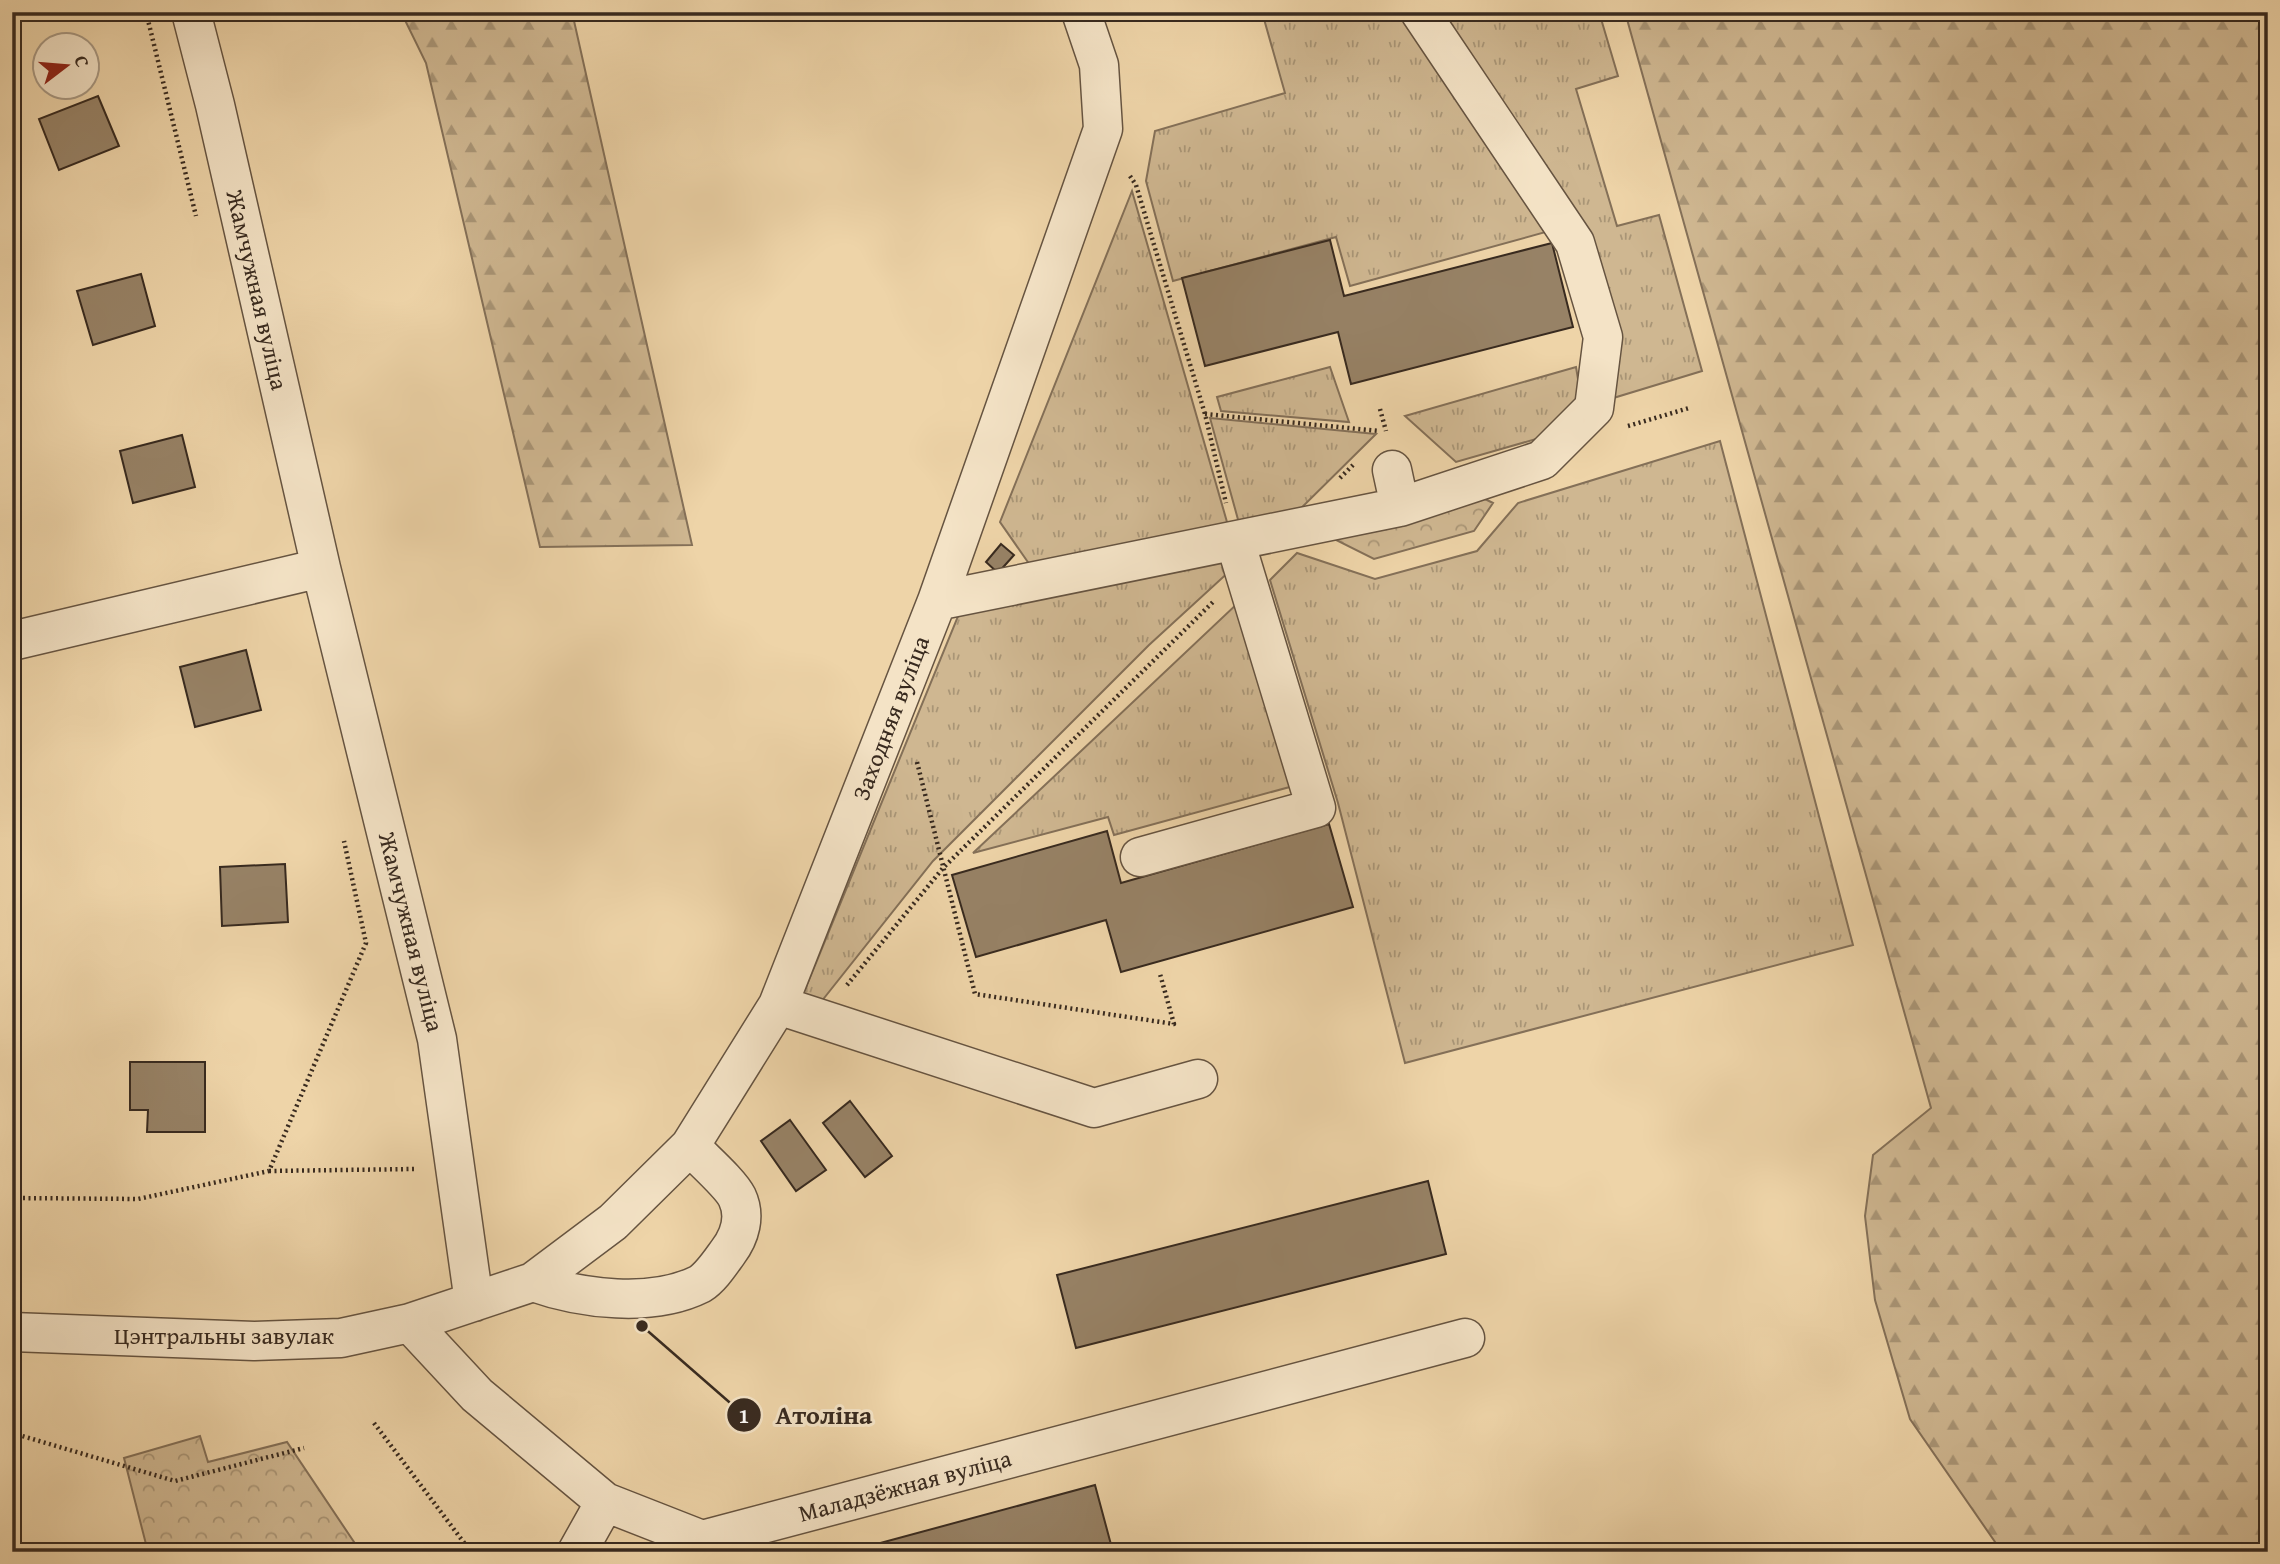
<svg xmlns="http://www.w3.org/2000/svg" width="2280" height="1564" font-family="'Gentium Book Plus',serif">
<defs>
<pattern id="grass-tufts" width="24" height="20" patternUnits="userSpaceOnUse" patternTransform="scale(1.75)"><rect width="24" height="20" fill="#cfb791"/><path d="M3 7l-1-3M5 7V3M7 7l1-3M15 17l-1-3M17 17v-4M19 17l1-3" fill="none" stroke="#a99576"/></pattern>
<pattern id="forest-firs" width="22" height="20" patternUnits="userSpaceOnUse" patternTransform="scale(1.75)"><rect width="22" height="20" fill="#cfb791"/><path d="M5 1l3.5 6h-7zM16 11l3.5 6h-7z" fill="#a99576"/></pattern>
<pattern id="park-crowns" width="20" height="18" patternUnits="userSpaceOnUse" patternTransform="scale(1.75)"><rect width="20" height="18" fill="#cfb791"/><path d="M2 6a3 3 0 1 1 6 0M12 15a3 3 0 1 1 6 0" fill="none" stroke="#a99576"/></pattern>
</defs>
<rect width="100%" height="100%" fill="#eed4a8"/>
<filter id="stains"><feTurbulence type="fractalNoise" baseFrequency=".00286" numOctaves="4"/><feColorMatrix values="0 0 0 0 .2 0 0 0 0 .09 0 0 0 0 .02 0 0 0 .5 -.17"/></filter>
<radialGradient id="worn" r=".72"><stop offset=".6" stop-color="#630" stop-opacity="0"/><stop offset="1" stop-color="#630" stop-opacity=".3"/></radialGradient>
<path fill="url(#grass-tufts)" stroke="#847058" stroke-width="2" d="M 1262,12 L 1408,12 L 1553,230 L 1350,286 L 1336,237 L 1173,281 L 1146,181 L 1155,131 L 1285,93 Z
M 1439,12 L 1599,12 L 1618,76 L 1576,89 L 1617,226 L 1659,215 L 1702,371 L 1610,399 L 1618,338 Z
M 1132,191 L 1229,529 L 1032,568 L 1000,522 Z
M 1330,367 L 1349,422 L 1221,411 L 1217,397 Z
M 1576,367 L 1582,403 L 1550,435 L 1456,462 L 1405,416 Z
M 1210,418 L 1376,434 L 1283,526 L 1242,534 Z
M 1720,441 L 1853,945 L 1405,1063 L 1338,803 L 1270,580 L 1297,553 L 1375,579 L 1477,551 L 1518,503 Z
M 1227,551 L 1232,569 L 1149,645 L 933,861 L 817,1007 L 802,997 L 963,604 Z
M 1240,601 L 1297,785 L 1114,835 L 1108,817 L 973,853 Z"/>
<path fill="url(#forest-firs)" stroke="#847058" stroke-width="2" d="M 401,12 L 572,12 L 692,545 L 540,547 L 426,63 Z
M 1625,12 L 2268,12 L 2268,1552 L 2002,1552 L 1910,1419 L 1875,1300 L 1865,1216 L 1873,1155 L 1931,1108 Z"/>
<path fill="url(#park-crowns)" stroke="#847058" stroke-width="2" d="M 1473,493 L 1493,503 L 1474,531 L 1374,559 L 1332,538 Z
M 200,1436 L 208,1462 L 287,1442 L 356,1545 L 335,1552 L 148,1552 L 124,1458 Z"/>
<path fill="#978266" stroke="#382a1f" stroke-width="2" d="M 98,96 L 119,146 L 59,170 L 39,119 Z
M 1330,240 L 1344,296 L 1552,243 L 1573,327 L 1351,384 L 1338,332 L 1205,366 L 1182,278 Z
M 141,274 L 155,326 L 93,345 L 77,291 Z
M 182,435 L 195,487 L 133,503 L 120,451 Z
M 1001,544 L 1014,555 L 998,573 L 986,562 Z
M 246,650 L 261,710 L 195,727 L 180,667 Z
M 1329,824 L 1353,907 L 1121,972 L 1106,920 L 976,957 L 952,875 L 1107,831 L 1121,883 Z
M 285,864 L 288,922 L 222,926 L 220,867 Z
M 130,1062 L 205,1062 L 205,1132 L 147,1132 L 148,1110 L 130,1110 Z
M 850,1101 L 892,1156 L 865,1177 L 823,1123 Z
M 790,1120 L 826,1170 L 796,1191 L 761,1141 Z
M 1428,1181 L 1446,1254 L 1076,1348 L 1057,1275 Z
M 1095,1485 L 1113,1552 L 847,1552 Z"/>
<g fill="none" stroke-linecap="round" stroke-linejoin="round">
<g stroke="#665441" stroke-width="41">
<path id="minor" d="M 191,12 L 215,105 L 321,568 L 437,1039 L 474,1302
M 1392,470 L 1400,507
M 937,601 L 1400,507 L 1542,460 L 1594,408 L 1603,337 L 1575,243 L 1420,12
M 12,641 L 321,568
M 1140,857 L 1316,808 L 1235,541
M 778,1005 L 1094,1108 L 1198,1079
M 533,1282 C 581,1299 652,1308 700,1284 C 711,1277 720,1263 728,1252 C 740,1236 746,1216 737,1197 C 730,1183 702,1159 690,1146
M 410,1323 L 477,1395 L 605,1502 L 702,1540 L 1465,1338
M 12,1332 L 254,1341 L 341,1338 L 410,1323 L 533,1282 L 613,1222 L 690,1146 L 778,1005 L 937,601 L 1103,129 L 1099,65 L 1081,12
M 577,1552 L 605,1502"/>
</g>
<path stroke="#382a1f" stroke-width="4.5" stroke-dasharray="2 3.5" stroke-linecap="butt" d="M 146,12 L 196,216
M 1130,176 L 1136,185 L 1205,414 L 1226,503
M 1380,409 L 1386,431
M 1205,414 L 1379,431
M 1628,426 L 1689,408
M 1340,478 L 1353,465
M 917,762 L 975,994 L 1174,1024 L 1160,974
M 847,985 L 943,868 L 1213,602
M 269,1171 L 415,1169
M 12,1198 L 138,1199 L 269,1171 L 366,943 L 344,841
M 374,1423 L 471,1552
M 12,1433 L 175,1481 L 304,1448"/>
<use href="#minor" stroke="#f4e3c6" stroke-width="38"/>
</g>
<g text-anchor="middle" stroke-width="6" stroke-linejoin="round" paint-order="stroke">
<g font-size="24" fill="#382a1f" stroke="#f4e3c6">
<text transform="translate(257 290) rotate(77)" y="8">Жамчужная вуліца</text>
<text transform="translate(891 718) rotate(-69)" y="8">Заходняя вуліца</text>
<text transform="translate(411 932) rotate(76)" y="8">Жамчужная вуліца</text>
<text x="224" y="1344">Цэнтральны завулак</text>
<text transform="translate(905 1486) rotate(-15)" y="8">Маладзёжная вуліца</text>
</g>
</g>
<path fill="none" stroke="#382a1f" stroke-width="2.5" d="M642 1326L744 1415"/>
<g fill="#382a1f" stroke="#f4e3c6" stroke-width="2.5">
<circle cx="642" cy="1326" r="7"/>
<circle cx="744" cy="1415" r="18"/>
</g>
<g font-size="21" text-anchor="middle" font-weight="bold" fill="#fff">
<text x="744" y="1423">1</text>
</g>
<g font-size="26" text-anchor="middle" font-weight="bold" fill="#382a1f" stroke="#f4e3c6" stroke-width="6" stroke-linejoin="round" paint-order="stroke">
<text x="824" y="1424">Атоліна</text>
</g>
<rect width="2280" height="1564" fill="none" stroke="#eed4a8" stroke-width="42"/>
<rect x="14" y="14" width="2252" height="1536" fill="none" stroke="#382a1f" stroke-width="3.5"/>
<rect x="21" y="21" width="2238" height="1522" fill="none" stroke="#382a1f" stroke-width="2"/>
<g transform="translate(66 66) rotate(74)"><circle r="33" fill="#f4e3c6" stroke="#a99983" stroke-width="2"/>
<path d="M0-5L12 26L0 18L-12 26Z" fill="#8f2418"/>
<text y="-10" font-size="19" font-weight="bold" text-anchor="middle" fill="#382a1f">С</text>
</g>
<rect width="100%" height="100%" filter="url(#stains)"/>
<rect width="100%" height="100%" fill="url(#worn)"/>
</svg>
